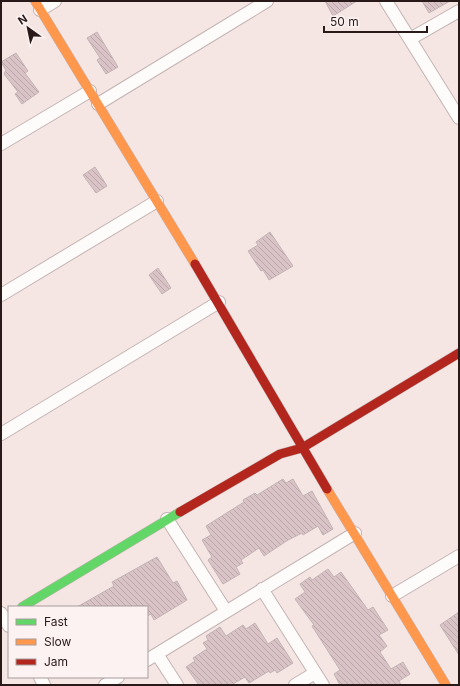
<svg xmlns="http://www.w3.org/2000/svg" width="460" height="686" font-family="Inter,sans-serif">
<defs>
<pattern id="building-back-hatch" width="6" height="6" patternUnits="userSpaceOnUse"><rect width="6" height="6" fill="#dac3c7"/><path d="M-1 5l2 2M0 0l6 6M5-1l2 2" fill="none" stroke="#bba7aa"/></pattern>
</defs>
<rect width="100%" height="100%" fill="#f5e6e4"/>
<path fill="url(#building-back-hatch)" stroke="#c2b4b5" d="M 325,1 L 357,1 L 333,16 Z
M 422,1 L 450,1 L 429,13 Z
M 97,32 L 118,67 L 106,74 L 97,60 L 100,58 L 87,38 Z
M 16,53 L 28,71 L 25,73 L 39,92 L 22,104 L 15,94 L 18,92 L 4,74 L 6,70 L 1,62 Z
M 95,167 L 107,186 L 96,193 L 83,175 Z
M 270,232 L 293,266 L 269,280 L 263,270 L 261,271 L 248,251 L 258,245 L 256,242 Z
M 158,268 L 171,288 L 162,294 L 149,275 Z
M 283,479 L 286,483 L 293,479 L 303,496 L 312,491 L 333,529 L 323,535 L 318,526 L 303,535 L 302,533 L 288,540 L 264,556 L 259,548 L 241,560 L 243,563 L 236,567 L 240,574 L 223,584 L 208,560 L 212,557 L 202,540 L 211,535 L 206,526 L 244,502 L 243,500 L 255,493 L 257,495 Z
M 157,557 L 173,583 L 177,581 L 187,600 L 154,620 L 151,614 L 147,616 L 147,607 L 77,607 L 114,586 L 112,582 Z
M 328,569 L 334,577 L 341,572 L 368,610 L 373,607 L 388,630 L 379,635 L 387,646 L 380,652 L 391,669 L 403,662 L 410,674 L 399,681 L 401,685 L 340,685 L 334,674 L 340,670 L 312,626 L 314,625 L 295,599 L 305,592 L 300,584 L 310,577 L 312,580 Z
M 459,612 L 459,655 L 440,625 Z
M 255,623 L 268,644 L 277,638 L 293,663 L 277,673 L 275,670 L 270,673 L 269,671 L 249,683 L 245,677 L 231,685 L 199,685 L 186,667 L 195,661 L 193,658 L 207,649 L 203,643 L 208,640 L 206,636 L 220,627 L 226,636 L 243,625 L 246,629 Z"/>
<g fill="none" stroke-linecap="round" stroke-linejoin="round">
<g stroke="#c3b4b3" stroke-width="14">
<path id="street" d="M 386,1 L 459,118
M 40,10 L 55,1
M 410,39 L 459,11
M 98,104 L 267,1
M 1,144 L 90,91
M 1,295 L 157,201
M 1,434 L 219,302
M 167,519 L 226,611
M 262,589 L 323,685
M 392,596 L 459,556
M 1,613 L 9,626
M 157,654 L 177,685
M 147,660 L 355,533
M 40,677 L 44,685
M 105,685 L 118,677
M 295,685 L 315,673"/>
</g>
<g stroke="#c3b4b3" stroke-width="10">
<path id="fast" d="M 22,607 L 180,512"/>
</g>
<g stroke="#c3b4b3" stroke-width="10">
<path id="slow" d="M 35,1 L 195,264
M 327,489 L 446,685"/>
</g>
<g stroke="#c3b4b3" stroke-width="10">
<path id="jam" d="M 195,264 L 327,489
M 180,512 L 280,454 L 302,448 L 459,353"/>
</g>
<use href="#street" stroke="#fefbfb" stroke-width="12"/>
<use href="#fast" stroke="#63d668" stroke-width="9"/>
<use href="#slow" stroke="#ff974d" stroke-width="9"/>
<use href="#jam" stroke="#b3261e" stroke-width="9"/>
</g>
<rect width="460" height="686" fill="none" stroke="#291a19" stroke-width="4"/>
<rect x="8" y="606" width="140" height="72" fill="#fbf2f1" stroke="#a79c9b"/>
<rect x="16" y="619" width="20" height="6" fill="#63d668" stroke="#a79c9b"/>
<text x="44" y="626" font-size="12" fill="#291a19">Fast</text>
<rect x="16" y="639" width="20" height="6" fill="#ff974d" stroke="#a79c9b"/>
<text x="44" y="646" font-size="12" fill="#291a19">Slow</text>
<rect x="16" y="659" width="20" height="6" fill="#b3261e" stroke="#a79c9b"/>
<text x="44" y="666" font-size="12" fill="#291a19">Jam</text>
<g transform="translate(28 28) rotate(327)" stroke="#fbf2f1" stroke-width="3" paint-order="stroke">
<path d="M0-3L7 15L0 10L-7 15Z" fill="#291a19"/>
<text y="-6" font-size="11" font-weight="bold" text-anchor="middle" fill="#291a19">N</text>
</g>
<path d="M324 26v6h103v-6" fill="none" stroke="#291a19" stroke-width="2"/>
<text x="330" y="26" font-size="12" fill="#291a19" stroke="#fbf2f1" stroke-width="3" paint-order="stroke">50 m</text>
</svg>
